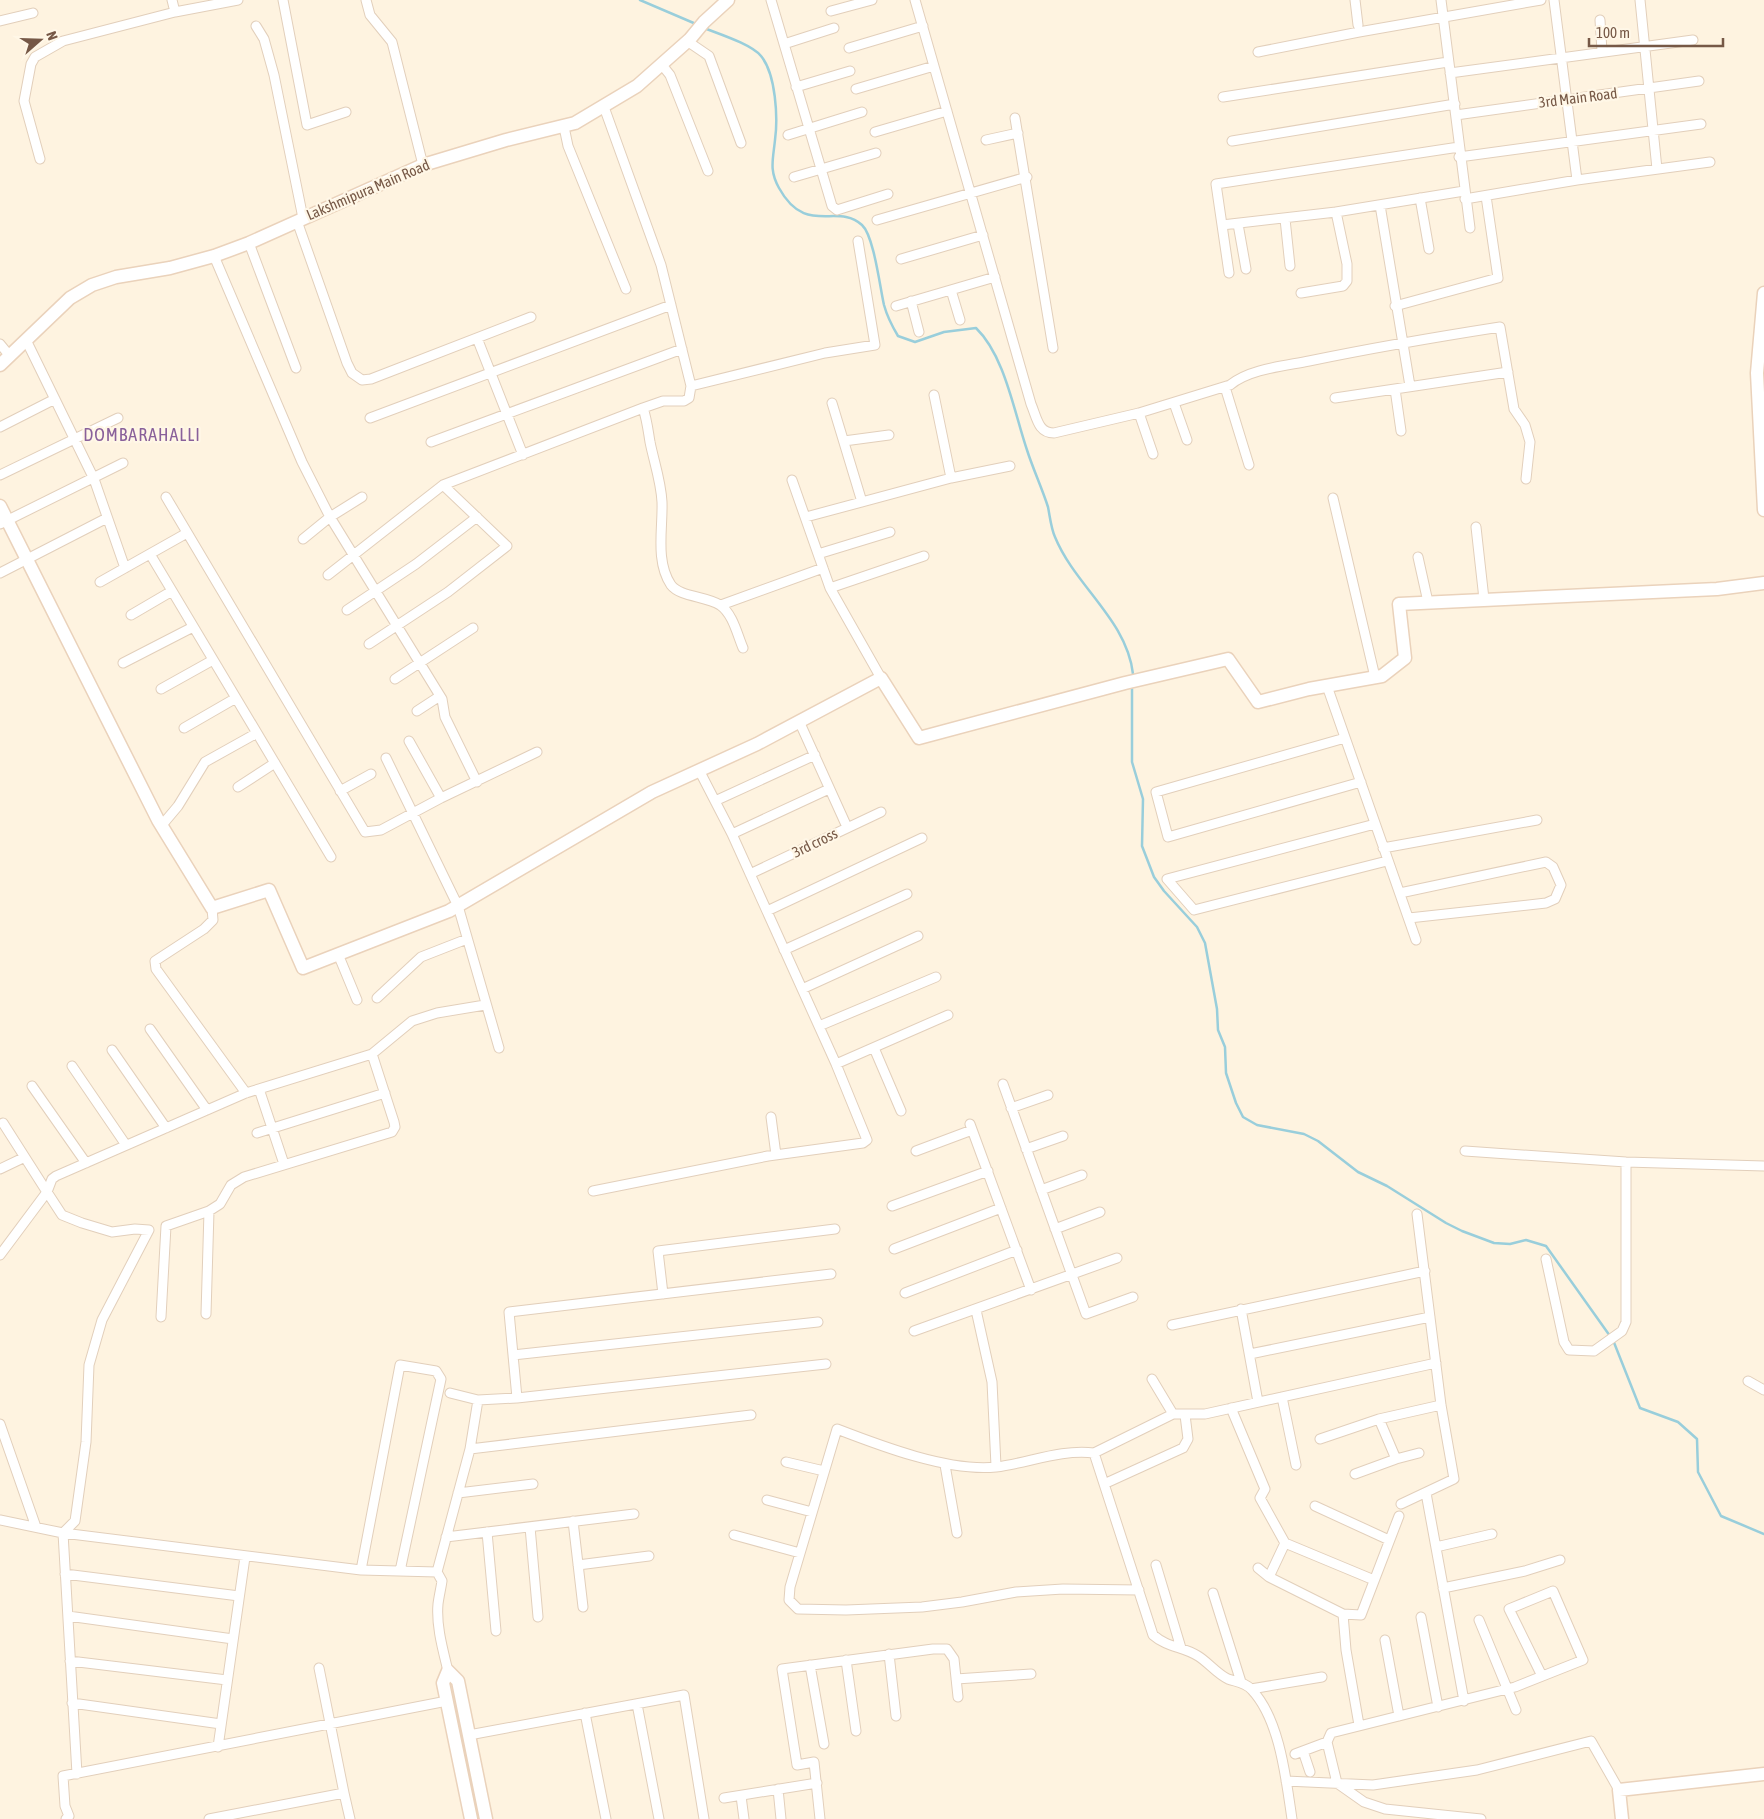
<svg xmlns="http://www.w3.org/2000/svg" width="1764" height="1819" font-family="'Asap Condensed',sans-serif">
<rect width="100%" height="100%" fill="#fef3e0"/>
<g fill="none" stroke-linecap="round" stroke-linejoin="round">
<path stroke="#99cedb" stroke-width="2.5" d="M 640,0 L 696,24
M 704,28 C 719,34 751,44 761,56 C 776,74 778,118 775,140 C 773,160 769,170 779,188 C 806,237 837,202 862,225 C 874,236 880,288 884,305 C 887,316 892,326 898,336 L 915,342 L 944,332 L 976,328 C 1005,356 1014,412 1027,450 C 1033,469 1042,488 1048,507 C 1050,517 1051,528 1055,537 C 1075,586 1127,620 1133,674
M 1132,689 L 1132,762 L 1143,799 L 1142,846 L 1154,877 L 1164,891 L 1197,927 L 1205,943 L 1217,1009 L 1218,1030 L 1225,1047 L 1226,1073 L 1236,1103 L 1243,1117 L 1257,1125 L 1304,1134 L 1318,1141 L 1358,1172 L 1387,1186 L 1446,1223 L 1462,1231 L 1494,1243 L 1510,1244 L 1526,1240 L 1546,1246 L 1610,1336
M 1613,1340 L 1640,1408 L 1678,1422 L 1697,1439 L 1698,1472 L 1721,1516 L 1764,1534"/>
<g stroke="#e2cfbb" stroke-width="11">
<path id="street" d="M 172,0 L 175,12
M 283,0 L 307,125 L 346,112
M 366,0 L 370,15 L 392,42 L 423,165
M 771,0 L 832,206 L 837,210 L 888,194
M 915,0 L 1031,404 C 1037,418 1038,433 1054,433 L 1139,413 L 1230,385 C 1249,369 1284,366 1309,361 C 1372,348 1436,337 1500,327 L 1514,409 L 1525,425 L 1530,442 L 1526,479
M 1355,0 L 1358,25
M 1441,0 L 1470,228
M 1554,0 L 1577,180
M 1640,0 L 1657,169
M 831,11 L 872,0
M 1600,20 L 1602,51
M 0,21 L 33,13
M 256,26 L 264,39 L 274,75 L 303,218
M 687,41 L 709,56 L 741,143
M 784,44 L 834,28
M 849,48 L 923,26
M 1258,52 L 1359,32 L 1541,0
M 662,65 L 670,75 L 708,171
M 1450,73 L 1693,40
M 796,87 L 850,71
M 856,89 L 934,66
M 1223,97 L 1448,62
M 604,107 L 661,265 L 691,386 L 689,398 L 684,401 L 663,401 L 643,408 C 647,420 648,430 650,442 C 654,462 661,481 662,502 C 663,528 655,561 671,585 C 680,597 706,596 720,605 C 733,614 737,634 743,648
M 1456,115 L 1699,81
M 1015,118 L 1053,348
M 564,127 L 568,146 L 626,289
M 875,132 L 947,111
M 788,135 L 862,112
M 986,140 L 1018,133
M 1232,141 L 1455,104
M 1459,157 L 1701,124
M 40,159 L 24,101 L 31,64 L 35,57 L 63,41 L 175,12 L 238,0
M 794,177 L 876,153
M 1420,198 L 1429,249
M 1465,199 L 1577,180 L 1710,162
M 1380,205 L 1410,386
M 1285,219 L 1290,266
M 877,220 L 1027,177
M 297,221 L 347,363 L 352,373 L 362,380 L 371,379 L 531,317
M 1238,224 L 1246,269
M 1222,225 L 1336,212 L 1464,191
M 249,243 L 296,368
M 214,256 L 302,462 L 330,517 L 442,699 L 445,717 L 477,782
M 901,259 L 983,235
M 1229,273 L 1216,184 L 1459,147
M 951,290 L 960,320
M 1301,293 L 1343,286 L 1347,281 L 1347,264 L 1336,212
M 911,301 L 919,332
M 896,306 L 995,277
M 1395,306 L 1498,278 L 1486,196
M 477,338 L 523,455
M 26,340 L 94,479 L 125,568
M 0,344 L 9,355
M 691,386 L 825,353 L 875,345 L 858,241
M 1225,387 L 1249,465
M 1395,389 L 1401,431
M 934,395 L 951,478
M 1335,398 L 1508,372
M 832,403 L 862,502
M 1174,403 L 1187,440
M 1139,413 L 1153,454
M 370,418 L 671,305
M 0,427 L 55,399
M 844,441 L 889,435
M 431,442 L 682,349
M 0,475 L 118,418
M 792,480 L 830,588 L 881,678
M 166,497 L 365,832 L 381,830 L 441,798 L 537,752
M 1333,498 L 1375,677
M 806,517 L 951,478 L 1010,466
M 0,524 L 123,463
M 1476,527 L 1484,599
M 303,539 L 330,517 L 362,497
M 150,554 L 331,857
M 818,554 L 890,532
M 1418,557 L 1428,602
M 0,573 L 107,518
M 328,575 L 443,485 L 643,408
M 100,582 L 187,533
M 830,588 L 924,556
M 721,605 L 823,568
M 347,610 L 416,564 L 477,517
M 131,615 L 172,591
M 369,644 L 448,592 L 507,546 L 443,485
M 123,663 L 193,627
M 395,679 L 473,628
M 1327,686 L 1416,940
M 161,689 L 213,660
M 417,711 L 440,696
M 799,721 L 847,827
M 184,728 L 236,698
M 1345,738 L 1156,792 L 1168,837 L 1361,782
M 409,741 L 441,798
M 386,758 L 458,906 L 499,1048
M 238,787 L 275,763
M 340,791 L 371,774
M 715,801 L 815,755
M 1375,824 L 1167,879 L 1194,910 L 1387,861
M 162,825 L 178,806 L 205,762 L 257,733
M 732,834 L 829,789
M 1383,848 L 1537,820
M 750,874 L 881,812
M 1400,893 L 1546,862 L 1553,867 L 1561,885 L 1555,899 L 1546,903 L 1409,918
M 212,908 L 213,920 L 204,929 L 155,961 L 156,969 L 246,1093
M 767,911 L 922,838
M 784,950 L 907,894
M 338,954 L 357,1000
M 802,989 L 918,936
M 377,998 L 421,957 L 467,939
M 819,1026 L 936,977
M 150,1029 L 207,1110
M 874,1048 L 901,1111
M 112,1050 L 166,1128
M 836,1064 L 948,1015
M 72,1066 L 126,1145
M 1003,1084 L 1086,1314 L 1133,1297
M 32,1086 L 86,1163
M 259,1089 L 284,1164
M 1011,1108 L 1048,1095
M 771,1117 L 776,1155
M 3,1123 L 47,1192 L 52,1179 L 56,1176 L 246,1093 L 372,1054 L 412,1021 L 437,1013 L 485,1005
M 970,1124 L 1031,1290
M 257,1133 L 385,1093
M 1026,1149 L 1063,1136
M 916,1151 L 972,1130
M 1465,1151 L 1626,1162 L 1764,1166
M 0,1169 L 23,1158
M 1041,1190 L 1082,1175
M 593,1191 L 768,1156 L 863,1143 L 867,1140 L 836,1064 L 732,834 L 699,770
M 892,1206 L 988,1171
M 1055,1229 L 1100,1212
M 894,1249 L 1001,1208
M 0,1255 L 47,1192 L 62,1215 L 82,1223 L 112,1232 L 135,1229 L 149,1230 L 102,1320 L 89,1365 L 86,1442 L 76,1514 L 75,1521 L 63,1533 L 77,1774
M 1546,1259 L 1564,1342 L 1569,1350 L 1594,1351 L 1622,1331 L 1626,1322 L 1626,1162
M 905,1293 L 1017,1250
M 663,1294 L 658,1251 L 835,1229
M 1241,1309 L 1258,1402
M 976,1310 L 992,1382 L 996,1466
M 206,1314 L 209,1211
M 161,1317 L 166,1226 L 209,1211 L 220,1204 L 231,1185 L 244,1177 L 392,1132 L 395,1127 L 394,1122 L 372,1054
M 1172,1325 L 1425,1271
M 914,1331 L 1117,1258
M 1250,1354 L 1430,1317
M 513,1355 L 818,1322
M 826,1364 L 517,1398 L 509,1312 L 831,1274
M 1152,1379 L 1173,1414
M 1748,1381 L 1764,1390
M 450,1393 L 478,1400
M 1282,1397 L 1296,1465
M 1231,1408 L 1265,1489 L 1260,1498 L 1285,1543 L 1269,1577 L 1343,1614 L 1361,1615 L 1399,1516
M 1379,1419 L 1396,1459 L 1419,1453
M 0,1424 L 36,1527
M 1320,1439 L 1379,1419 L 1441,1405
M 470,1449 L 751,1415
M 1094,1453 C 1060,1449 1029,1463 996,1467 C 949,1472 881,1446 837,1429 L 790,1587 L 789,1600 L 798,1609 L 846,1610 L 922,1607 L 962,1602 L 1016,1592 L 1063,1589 L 1139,1590
M 786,1462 L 824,1471
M 945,1465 L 957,1533
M 1355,1474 L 1396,1459
M 1104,1484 L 1183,1448 L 1188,1439 L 1185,1415
M 458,1493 L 533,1484
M 1426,1493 L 1464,1701
M 767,1500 L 812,1512
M 1401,1504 L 1454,1479 L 1441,1405 L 1417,1214
M 1315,1506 L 1389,1540
M 0,1520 L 63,1533 L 361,1570
M 573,1521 L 583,1607
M 530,1527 L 538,1617
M 487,1532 L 496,1631
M 734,1535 L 800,1553
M 446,1537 L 634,1514
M 1285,1543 L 1374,1580
M 1436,1547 L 1492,1534
M 578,1565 L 649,1556
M 1156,1565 L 1181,1648
M 1258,1568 L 1269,1577
M 400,1571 L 441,1379 L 436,1371 L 400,1365 L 361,1570 L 437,1572 L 470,1449 L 478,1400 L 517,1398
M 437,1572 L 442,1581 C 441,1588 439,1596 438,1604 C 436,1626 443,1650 448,1671
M 65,1574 L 239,1596
M 1443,1588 L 1525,1571 L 1560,1560
M 1213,1593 L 1241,1682
M 1343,1614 L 1346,1650 L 1359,1725
M 68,1616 L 233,1639
M 1421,1617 L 1438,1707
M 1479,1620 L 1516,1710
M 1385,1640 L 1399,1716
M 889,1654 L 896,1716
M 846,1660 L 856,1731
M 70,1661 L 227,1680
M 810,1665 L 824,1744
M 956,1679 L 1031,1674
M 1251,1689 L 1322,1677
M 72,1703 L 221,1724
M 637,1704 L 659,1819
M 585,1713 L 606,1819
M 469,1735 L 684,1695 L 704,1819
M 218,1747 L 245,1557
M 1303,1751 L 1310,1772
M 1295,1754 L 1327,1742
M 1286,1781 L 1373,1785 L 1477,1770 L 1591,1741 L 1619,1790
M 778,1789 L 781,1819
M 344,1793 L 350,1819
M 741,1796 L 744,1819
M 724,1798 L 817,1783
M 66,1819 L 69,1816 L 65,1806 L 63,1776 L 447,1701
M 209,1819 L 344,1793 L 319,1668
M 820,1819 L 814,1762 L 797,1765 L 782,1669 L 933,1649 L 947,1649 L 954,1659 L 958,1697
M 1292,1819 C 1286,1779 1280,1720 1252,1690 C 1245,1682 1236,1682 1228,1679 C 1217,1674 1208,1662 1198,1656 C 1182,1646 1168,1648 1153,1635 L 1094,1453 L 1173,1414 L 1205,1414 L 1436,1363
M 1481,1819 L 1385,1809 L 1364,1802 L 1337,1783 L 1327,1742 L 1331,1733 L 1515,1687 L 1583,1660 L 1553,1591 L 1509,1609 L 1542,1676"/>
</g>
<g stroke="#ead2bb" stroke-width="15">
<path id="secondary" d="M 1764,293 L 1757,373 L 1764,510
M 0,365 L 70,298 L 92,285 L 116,277 L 170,268 L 214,256 L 249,243 L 423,165 L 506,140 L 575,123 L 637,86 L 690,39 L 704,22 L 728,0
M 0,506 L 158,820 L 212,908 L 269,890 L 303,968 L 449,911 L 652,792 L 757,744 L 881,678 L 919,738 L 1125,683 L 1228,659 L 1258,702 L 1309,689 L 1382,676 L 1405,658 L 1399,604 L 1717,589 L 1764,583
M 471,1819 L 443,1683 L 448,1671 L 458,1681 L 486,1819
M 1622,1819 L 1619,1790 L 1764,1774"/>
</g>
<use href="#street" stroke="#fff" stroke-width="9"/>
<use href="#secondary" stroke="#fff" stroke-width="12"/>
</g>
<g text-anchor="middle" stroke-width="4.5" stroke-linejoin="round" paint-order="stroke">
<g font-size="15" fill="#765846" stroke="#fff7e7">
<text transform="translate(1578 98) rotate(-7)" y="5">3rd Main Road</text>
<text transform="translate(368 190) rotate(-23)" y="5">Lakshmipura Main Road</text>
<text transform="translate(815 843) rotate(-26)" y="5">3rd cross</text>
</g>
<g font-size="18" letter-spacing="1" fill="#89609a" stroke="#fff7e7">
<text x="142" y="441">DOMBARAHALLI</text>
</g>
</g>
<g transform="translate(40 40) rotate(70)" stroke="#fff7e7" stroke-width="4" paint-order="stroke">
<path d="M0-4L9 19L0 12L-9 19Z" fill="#765846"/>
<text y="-8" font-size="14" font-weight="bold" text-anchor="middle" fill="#765846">N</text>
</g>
<path d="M1589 38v8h134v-8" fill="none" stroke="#765846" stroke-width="2.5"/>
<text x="1596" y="38" font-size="15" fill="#765846" stroke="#fff7e7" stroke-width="4" paint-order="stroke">100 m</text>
</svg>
